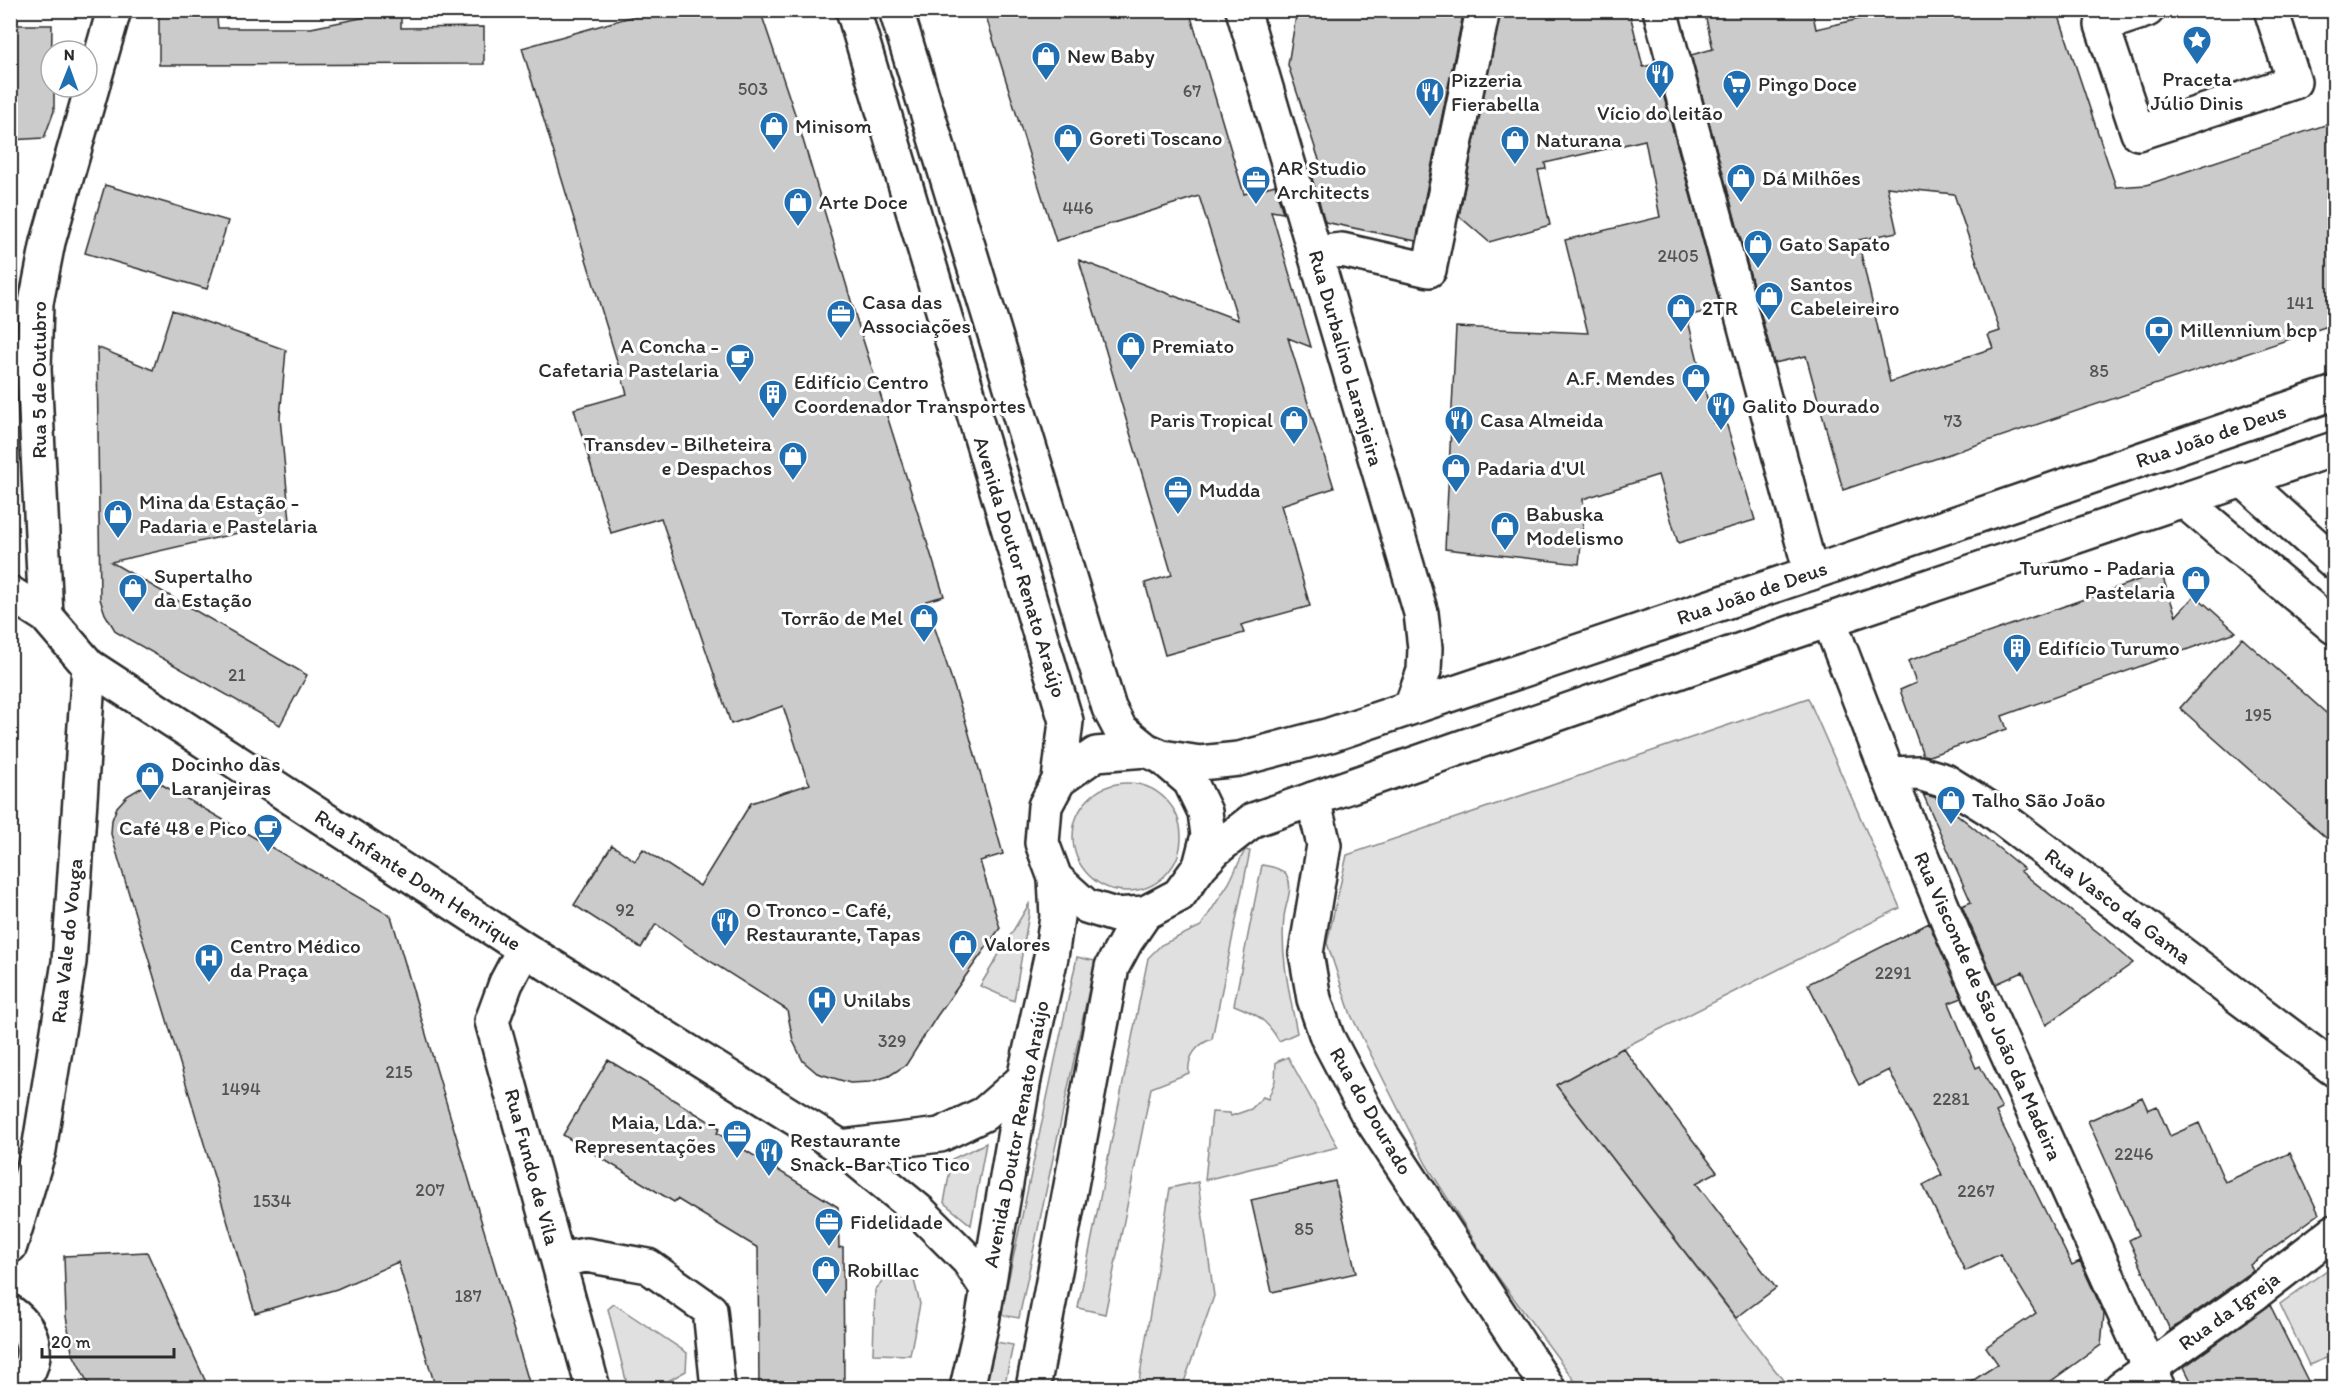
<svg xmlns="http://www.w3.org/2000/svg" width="2345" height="1399" font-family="Itim,sans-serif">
<rect width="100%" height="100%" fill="#fff"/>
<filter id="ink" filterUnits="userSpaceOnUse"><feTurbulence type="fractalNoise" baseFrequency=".0167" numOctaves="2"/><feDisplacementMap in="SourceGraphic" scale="12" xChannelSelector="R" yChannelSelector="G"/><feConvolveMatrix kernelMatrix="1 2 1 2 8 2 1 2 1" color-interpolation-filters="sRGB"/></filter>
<g filter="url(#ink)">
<path fill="#e0e0e0" stroke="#868686" stroke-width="1.5" d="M 1808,698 L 1900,908 L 1623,1048 L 1556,1085 L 1789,1388 L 1580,1388 L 1492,1269 L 1426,1164 L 1351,1015 L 1327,943 L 1347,855 Z
M1073 837a54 54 0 1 1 108 0a54 54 0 1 1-108 0Z
M 1245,850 L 1250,851 L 1212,1039 C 1197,1044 1187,1057 1189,1073 L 1151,1088 L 1105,1314 L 1078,1308 L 1148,958 L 1161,945 L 1201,926 L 1229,883 Z
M 1262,865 C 1271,867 1282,868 1287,876 C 1294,888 1285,905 1284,917 C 1280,956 1290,995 1297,1033 L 1279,1041 C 1267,1020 1257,1014 1234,1005 Z
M 1029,904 L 1029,914 L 1014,1001 L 980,986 Z
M 1077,957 L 1095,961 L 1019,1318 L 1001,1315 Z
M 1288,1057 L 1338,1147 L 1205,1180 L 1212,1112 L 1230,1113 L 1231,1116 L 1251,1109 L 1263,1097 L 1268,1099 L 1275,1081 L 1276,1062 Z
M 986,1143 L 971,1225 L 944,1203 L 952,1159 Z
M 1198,1182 L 1214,1296 L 1182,1388 L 1138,1388 L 1170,1188 Z
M 2334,1265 L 2334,1365 L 2331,1356 L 2309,1365 L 2280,1304 Z
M 896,1272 L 913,1276 L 920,1304 L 910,1355 L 873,1354 L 875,1290 L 883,1281 Z
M 614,1304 L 687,1353 L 686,1371 L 661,1385 L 661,1388 L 628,1388 L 608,1309 Z
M 996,1342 L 1013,1345 L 1004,1388 L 986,1388 Z"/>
<path fill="#cbcbcb" stroke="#2b2b2b" stroke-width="1.5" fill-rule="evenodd" d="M 159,10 L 216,10 L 218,28 L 311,28 L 401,10 L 401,28 L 484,27 L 484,64 L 159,65 Z
M 655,10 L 760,10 L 798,123 L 858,324 L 944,596 L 926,601 L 966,723 L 1003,854 L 980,861 L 1000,928 L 937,1016 L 906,1065 L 889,1076 L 870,1082 L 850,1083 L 817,1073 L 803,1061 L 793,1041 L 787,1010 L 691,949 L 656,924 L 641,948 L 574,905 L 612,845 L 635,861 L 643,849 L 700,886 L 751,803 L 810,784 L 805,774 L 783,706 L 731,724 L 661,518 L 611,533 L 574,409 L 627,394 L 522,48 Z
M 984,10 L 1189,10 L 1244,194 L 1275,185 L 1283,213 L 1271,211 L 1311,347 L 1288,338 L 1334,488 L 1281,505 L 1310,606 L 1241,625 L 1244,633 L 1165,655 L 1145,583 L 1172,575 L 1079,260 L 1238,320 L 1199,196 L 1056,241 Z
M 1297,10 L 1464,10 L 1416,241 L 1325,222 L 1311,175 L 1323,172 L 1288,65 Z
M 1501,10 L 1629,10 L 1643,67 L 1655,64 L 1721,308 L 1687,316 L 1713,423 L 1725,419 L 1755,520 L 1678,543 L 1658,475 L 1583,499 L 1584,516 L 1579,564 L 1445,549 L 1456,327 L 1588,333 L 1565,240 L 1660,217 L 1645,140 L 1545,163 L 1546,169 L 1538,170 L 1550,225 L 1489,242 L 1459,216 Z
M 1704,10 L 1812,10 L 1816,29 L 1872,16 L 1940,10 L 2057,10 L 2116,187 L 2146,185 L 2334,122 L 2334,324 L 1843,490 L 1806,356 L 1774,363 L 1691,55 L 1713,49 ZM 1887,187 L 1954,194 L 2000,331 L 1988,335 L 1993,348 L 1890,382 L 1858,240 L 1897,232 Z
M 10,25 L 52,25 L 51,87 L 54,87 L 54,111 L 44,138 L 10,140 Z
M 105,185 L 228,221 L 207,289 L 85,253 Z
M 172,310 L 286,350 L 280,418 L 290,521 L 111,562 L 307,675 L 280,725 L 116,632 L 105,614 L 100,599 L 97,347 L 153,370 Z
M 2161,572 L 2176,616 L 2195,595 L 2236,632 L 2002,716 L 2007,729 L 1929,756 L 1923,755 L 1900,690 L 1916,683 L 1908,661 Z
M 2242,638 L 2334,720 L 2334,845 L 2180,708 Z
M 154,780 L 391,916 L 531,1389 L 436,1389 L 398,1262 L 337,1289 L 255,1313 L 111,834 L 112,820 L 117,807 L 127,796 Z
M 1923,794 L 1937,798 L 2024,869 L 2020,871 L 2104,937 L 2133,963 L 2046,1025 L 2023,972 L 1996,984 L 1962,906 L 1971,902 Z
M 1929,923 L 1962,998 L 1949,1003 L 1976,1068 L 1980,1066 L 2002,1109 L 1996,1112 L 2072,1265 L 2080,1261 L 2104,1314 L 2101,1345 L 2040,1389 L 1960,1389 L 1998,1364 L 1986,1347 L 2036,1313 L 2000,1254 L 1965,1271 L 1923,1185 L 1942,1175 L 1889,1070 L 1859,1085 L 1808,984 Z
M 1623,1048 L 1717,1172 L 1696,1183 L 1776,1288 L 1736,1318 L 1556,1085 Z
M 608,1060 L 720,1128 L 717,1133 L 838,1207 L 839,1248 L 843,1247 L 844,1389 L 759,1389 L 758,1248 L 677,1199 L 674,1202 L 563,1135 Z
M 2142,1097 L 2148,1110 L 2157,1106 L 2170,1136 L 2199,1123 L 2225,1182 L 2290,1153 L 2319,1214 L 2250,1265 L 2253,1271 L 2170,1330 L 2129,1240 L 2139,1235 L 2088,1121 Z
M 1335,1181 L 1356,1273 L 1272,1292 L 1251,1200 Z
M 147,1252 L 209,1389 L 91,1389 L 72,1352 L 66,1316 L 64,1256 Z
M 2270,1305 L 2312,1389 L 2195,1389 L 2184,1367 Z"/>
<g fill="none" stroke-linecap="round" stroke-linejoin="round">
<g stroke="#2b2b2b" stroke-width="38">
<path id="minor" d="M 1243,10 L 1421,613 L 1425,648 L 1424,671 L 1411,707
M 1660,10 L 1811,573
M 2147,10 L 2102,25 L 2138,133 L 2294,82 L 2271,10
M 1316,253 L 1342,250 L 1429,270 L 1483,10
M 2242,479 L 2334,562
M 2183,500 L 2334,627
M 10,593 L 46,616 L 89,666 L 524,949 L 841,1147 L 920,1212 L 968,1260 L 986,1287
M 46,616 L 34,369 L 36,303 L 48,242 L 114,10
M 1888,774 L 1919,773 L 1945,781 L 1990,809 L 2334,1069
M 1313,799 L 1324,845 L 1306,953 L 1314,999 L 1327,1037 L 1366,1111 L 1548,1388
M 524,949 L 506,983 L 492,1021 L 593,1388
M 841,1147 L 940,1135 L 984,1114 L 1024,1079
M 10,1246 L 39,1150 L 69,962 L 89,666
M 558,1260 L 586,1255 L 648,1266 L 710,1310 L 718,1388
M 10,1312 C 39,1333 40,1362 17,1388
M 2121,1388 L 2254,1294 L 2334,1232"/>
</g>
<g stroke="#2b2b2b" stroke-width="38">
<path id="tertiary" d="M 1829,620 L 1888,774 L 1955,938 L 2158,1388"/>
</g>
<g stroke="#2b2b2b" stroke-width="38">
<path id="secondary" d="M 967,1388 L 982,1322 L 1024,1079 L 1051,957 L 1057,917 L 1055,878
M 1033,1388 L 1112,967 L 1126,941 L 1145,913"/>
</g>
<g stroke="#2b2b2b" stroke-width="38">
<path id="primary" d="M 853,10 L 1066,721 L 1059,780 L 1045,806 L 1042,843 L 1055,878 L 1086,906 L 1115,915 L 1145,913 L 1179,895 L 1200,866 L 1208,835 L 1205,812 L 1190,781 L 1162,757 L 1146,750 L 1120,729 L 1109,708 L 896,10
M 1162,757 L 1200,763 L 1239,759 L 1330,735 L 1811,573 L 2334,393
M 1059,780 L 1096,754 L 1146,750
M 1200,866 L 1216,849 L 1253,820 L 1767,641 L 2334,449"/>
</g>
<use href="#minor" stroke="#fff" stroke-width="33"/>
<use href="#tertiary" stroke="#fff" stroke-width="33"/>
<use href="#secondary" stroke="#fff" stroke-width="33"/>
<use href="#primary" stroke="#fff" stroke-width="33"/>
</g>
</g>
<defs>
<g id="sight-pin" transform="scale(1.5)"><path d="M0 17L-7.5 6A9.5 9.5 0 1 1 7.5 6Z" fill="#1f6fb2" stroke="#fff"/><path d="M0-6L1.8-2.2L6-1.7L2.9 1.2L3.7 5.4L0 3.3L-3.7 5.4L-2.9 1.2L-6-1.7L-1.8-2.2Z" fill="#fff"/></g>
<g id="shop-pin" transform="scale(1.5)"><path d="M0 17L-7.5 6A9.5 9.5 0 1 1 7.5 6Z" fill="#1f6fb2" stroke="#fff"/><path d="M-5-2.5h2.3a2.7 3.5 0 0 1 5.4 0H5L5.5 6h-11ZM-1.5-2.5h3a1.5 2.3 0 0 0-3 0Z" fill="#fff"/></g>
<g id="restaurant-pin" transform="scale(1.5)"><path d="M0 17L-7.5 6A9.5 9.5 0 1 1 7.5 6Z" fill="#1f6fb2" stroke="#fff"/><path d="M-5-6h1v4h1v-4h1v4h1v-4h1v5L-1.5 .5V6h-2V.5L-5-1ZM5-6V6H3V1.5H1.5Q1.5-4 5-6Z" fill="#fff"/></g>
<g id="supermarket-pin" transform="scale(1.5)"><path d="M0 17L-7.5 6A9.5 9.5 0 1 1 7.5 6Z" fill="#1f6fb2" stroke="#fff"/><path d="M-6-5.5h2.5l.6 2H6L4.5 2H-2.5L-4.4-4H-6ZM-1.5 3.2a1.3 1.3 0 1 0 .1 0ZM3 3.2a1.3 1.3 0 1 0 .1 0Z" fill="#fff"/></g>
<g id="office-pin" transform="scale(1.5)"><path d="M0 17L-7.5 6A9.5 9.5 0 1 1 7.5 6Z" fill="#1f6fb2" stroke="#fff"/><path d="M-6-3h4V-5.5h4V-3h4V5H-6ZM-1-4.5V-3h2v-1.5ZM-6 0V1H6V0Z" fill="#fff"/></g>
<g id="bank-pin" transform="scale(1.5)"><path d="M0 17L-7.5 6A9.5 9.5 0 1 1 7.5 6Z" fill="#1f6fb2" stroke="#fff"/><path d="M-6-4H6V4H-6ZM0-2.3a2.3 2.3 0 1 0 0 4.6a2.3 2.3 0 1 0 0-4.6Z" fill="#fff"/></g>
<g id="cafe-pin" transform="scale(1.5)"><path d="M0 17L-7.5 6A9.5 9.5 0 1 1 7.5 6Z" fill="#1f6fb2" stroke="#fff"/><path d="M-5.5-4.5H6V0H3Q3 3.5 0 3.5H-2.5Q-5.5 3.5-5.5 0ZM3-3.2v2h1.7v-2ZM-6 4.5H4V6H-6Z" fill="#fff"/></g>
<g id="building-pin" transform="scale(1.5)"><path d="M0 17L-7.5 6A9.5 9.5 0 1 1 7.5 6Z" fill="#1f6fb2" stroke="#fff"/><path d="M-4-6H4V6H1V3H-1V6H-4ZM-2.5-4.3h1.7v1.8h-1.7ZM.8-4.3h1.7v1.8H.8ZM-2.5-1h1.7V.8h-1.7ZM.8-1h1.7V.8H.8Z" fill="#fff"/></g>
<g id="hospital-pin" transform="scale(1.5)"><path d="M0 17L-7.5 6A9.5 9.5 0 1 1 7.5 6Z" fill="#1f6fb2" stroke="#fff"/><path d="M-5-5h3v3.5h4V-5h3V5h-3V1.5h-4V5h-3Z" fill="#fff"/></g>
</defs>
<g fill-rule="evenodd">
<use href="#sight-pin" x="2197" y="40"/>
<use href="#shop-pin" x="1046" y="56"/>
<use href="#restaurant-pin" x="1660" y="74"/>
<use href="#supermarket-pin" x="1737" y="84"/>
<use href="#restaurant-pin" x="1430" y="92"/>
<use href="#shop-pin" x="774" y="126"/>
<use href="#shop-pin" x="1068" y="138"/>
<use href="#shop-pin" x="1515" y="140"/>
<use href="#shop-pin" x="1741" y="178"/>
<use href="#office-pin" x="1256" y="180"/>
<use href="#shop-pin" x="798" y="202"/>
<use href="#shop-pin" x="1758" y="244"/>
<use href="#shop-pin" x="1769" y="296"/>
<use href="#shop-pin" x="1681" y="308"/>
<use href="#office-pin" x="841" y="314"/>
<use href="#bank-pin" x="2159" y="330"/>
<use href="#shop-pin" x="1131" y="346"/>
<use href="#cafe-pin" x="740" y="358"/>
<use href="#shop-pin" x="1696" y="378"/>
<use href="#building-pin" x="773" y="394"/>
<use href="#restaurant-pin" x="1721" y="406"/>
<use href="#shop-pin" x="1294" y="420"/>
<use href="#restaurant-pin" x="1459" y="420"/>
<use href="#shop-pin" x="793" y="456"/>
<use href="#shop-pin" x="1456" y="468"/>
<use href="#office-pin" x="1178" y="490"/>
<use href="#shop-pin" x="118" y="514"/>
<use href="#shop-pin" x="1505" y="526"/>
<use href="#shop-pin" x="2196" y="580"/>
<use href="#shop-pin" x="133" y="588"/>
<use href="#shop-pin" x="924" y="618"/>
<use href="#building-pin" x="2017" y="648"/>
<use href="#shop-pin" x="150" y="776"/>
<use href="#shop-pin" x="1951" y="800"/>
<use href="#cafe-pin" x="268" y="828"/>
<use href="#restaurant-pin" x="725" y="922"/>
<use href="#shop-pin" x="963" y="944"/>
<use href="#hospital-pin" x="209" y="958"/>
<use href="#hospital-pin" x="822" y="1000"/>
<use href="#office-pin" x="737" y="1134"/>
<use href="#restaurant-pin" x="769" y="1152"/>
<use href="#office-pin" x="829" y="1222"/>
<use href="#shop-pin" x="826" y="1270"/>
</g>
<g text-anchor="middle" stroke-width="6" stroke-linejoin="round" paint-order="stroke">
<g font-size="18" fill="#535353">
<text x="753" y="95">503</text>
<text x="1192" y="97">67</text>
<text x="1078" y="214">446</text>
<text x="1678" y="262">2405</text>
<text x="2300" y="309">141</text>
<text x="2099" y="377">85</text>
<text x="1953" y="427">73</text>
<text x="237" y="681">21</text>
<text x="2258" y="721">195</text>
<text x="625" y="916">92</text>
<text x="1893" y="979">2291</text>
<text x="892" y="1047">329</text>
<text x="399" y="1078">215</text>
<text x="241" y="1095">1494</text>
<text x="1951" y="1105">2281</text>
<text x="2134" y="1160">2246</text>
<text x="430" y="1196">207</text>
<text x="1976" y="1197">2267</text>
<text x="272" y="1207">1534</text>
<text x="1304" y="1235">85</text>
<text x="468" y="1302">187</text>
</g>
<g font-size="21" fill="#2b2b2b" stroke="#fff" text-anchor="start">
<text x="1067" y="63">New Baby</text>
<text x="2197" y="86" text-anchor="middle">Praceta<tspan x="2197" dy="24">Júlio Dinis</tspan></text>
<text x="1451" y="87">Pizzeria<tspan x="1451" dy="24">Fierabella</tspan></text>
<text x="1758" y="91">Pingo Doce</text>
<text x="1660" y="120" text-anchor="middle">Vício do leitão</text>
<text x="795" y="133">Minisom</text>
<text x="1089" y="145">Goreti Toscano</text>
<text x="1536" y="147">Naturana</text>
<text x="1277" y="175">AR Studio<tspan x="1277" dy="24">Architects</tspan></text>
<text x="1762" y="185">Dá Milhões</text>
<text x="819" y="209">Arte Doce</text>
<text x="1779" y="251">Gato Sapato</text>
<text x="1790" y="291">Santos<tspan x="1790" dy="24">Cabeleireiro</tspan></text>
<text x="862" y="309">Casa das<tspan x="862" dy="24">Associações</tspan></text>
<text x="1702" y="315">2TR</text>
<text x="2180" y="337">Millennium bcp</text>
<text x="719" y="353" text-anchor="end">A Concha -<tspan x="719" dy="24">Cafetaria Pastelaria</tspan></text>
<text x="1152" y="353">Premiato</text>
<text x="1675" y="385" text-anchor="end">A.F. Mendes</text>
<text x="794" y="389">Edifício Centro<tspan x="794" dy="24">Coordenador Transportes</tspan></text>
<text x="1742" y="413">Galito Dourado</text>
<text x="1273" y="427" text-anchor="end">Paris Tropical</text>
<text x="1480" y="427">Casa Almeida</text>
<text x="772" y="451" text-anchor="end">Transdev - Bilheteira<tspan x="772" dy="24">e Despachos</tspan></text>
<text x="1477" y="475">Padaria d'Ul</text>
<text x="1199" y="497">Mudda</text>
<text x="139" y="509">Mina da Estação -<tspan x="139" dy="24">Padaria e Pastelaria</tspan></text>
<text x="1526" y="521">Babuska<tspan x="1526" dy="24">Modelismo</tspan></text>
<text x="2175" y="575" text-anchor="end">Turumo - Padaria<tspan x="2175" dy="24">Pastelaria</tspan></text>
<text x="154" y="583">Supertalho<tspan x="154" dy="24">da Estação</tspan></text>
<text x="903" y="625" text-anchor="end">Torrão de Mel</text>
<text x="2038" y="655">Edifício Turumo</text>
<text x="171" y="771">Docinho das<tspan x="171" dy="24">Laranjeiras</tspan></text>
<text x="1972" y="807">Talho São João</text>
<text x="247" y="835" text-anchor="end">Café 48 e Pico</text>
<text x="746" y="917">O Tronco - Café,<tspan x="746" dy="24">Restaurante, Tapas</tspan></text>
<text x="984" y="951">Valores</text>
<text x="230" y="953">Centro Médico<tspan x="230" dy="24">da Praça</tspan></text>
<text x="843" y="1007">Unilabs</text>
<text x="716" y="1129" text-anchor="end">Maia, Lda. -<tspan x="716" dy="24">Representações</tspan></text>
<text x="790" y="1147">Restaurante<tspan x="790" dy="24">Snack-Bar Tico Tico</tspan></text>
<text x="850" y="1229">Fidelidade</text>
<text x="847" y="1277">Robillac</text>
</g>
<g font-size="21" fill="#2b2b2b" stroke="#fff">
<text transform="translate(1346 358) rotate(74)" y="7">Rua Durbalino Laranjeira</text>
<text transform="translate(39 380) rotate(-90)" y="7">Rua 5 de Outubro</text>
<text transform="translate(2211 436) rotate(-19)" y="7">Rua João de Deus</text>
<text transform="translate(1020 567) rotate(73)" y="7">Avenida Doutor Renato Araújo</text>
<text transform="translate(1752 593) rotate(-19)" y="7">Rua João de Deus</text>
<text transform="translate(418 880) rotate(33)" y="7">Rua Infante Dom Henrique</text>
<text transform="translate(2118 906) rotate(37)" y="7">Rua Vasco da Gama</text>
<text transform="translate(67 941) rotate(-84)" y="7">Rua Vale do Vouga</text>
<text transform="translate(1988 1006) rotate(66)" y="7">Rua Visconde de São João da Madeira</text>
<text transform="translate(1371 1111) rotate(60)" y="7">Rua do Dourado</text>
<text transform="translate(1016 1134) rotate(-79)" y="7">Avenida Doutor Renato Araújo</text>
<text transform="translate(532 1167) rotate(75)" y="7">Rua Fundo de Vila</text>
<text transform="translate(2229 1311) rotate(-36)" y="7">Rua da Igreja</text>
</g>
</g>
<rect width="2345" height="1399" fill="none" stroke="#fff" stroke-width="36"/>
<rect x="18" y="18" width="2309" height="1363" fill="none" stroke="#2b2b2b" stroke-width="2" filter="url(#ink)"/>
<g transform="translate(69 69) rotate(1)"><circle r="28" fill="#ffffff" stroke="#aaaaaa" stroke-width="1.5"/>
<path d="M0-4.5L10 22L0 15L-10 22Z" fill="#1f6fb2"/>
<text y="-9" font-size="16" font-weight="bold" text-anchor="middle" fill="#2b2b2b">N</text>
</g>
<path d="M42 1348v9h132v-9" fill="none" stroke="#2b2b2b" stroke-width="3"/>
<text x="51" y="1348" font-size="18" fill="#2b2b2b" stroke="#ffffff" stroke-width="4.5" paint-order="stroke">20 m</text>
</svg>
